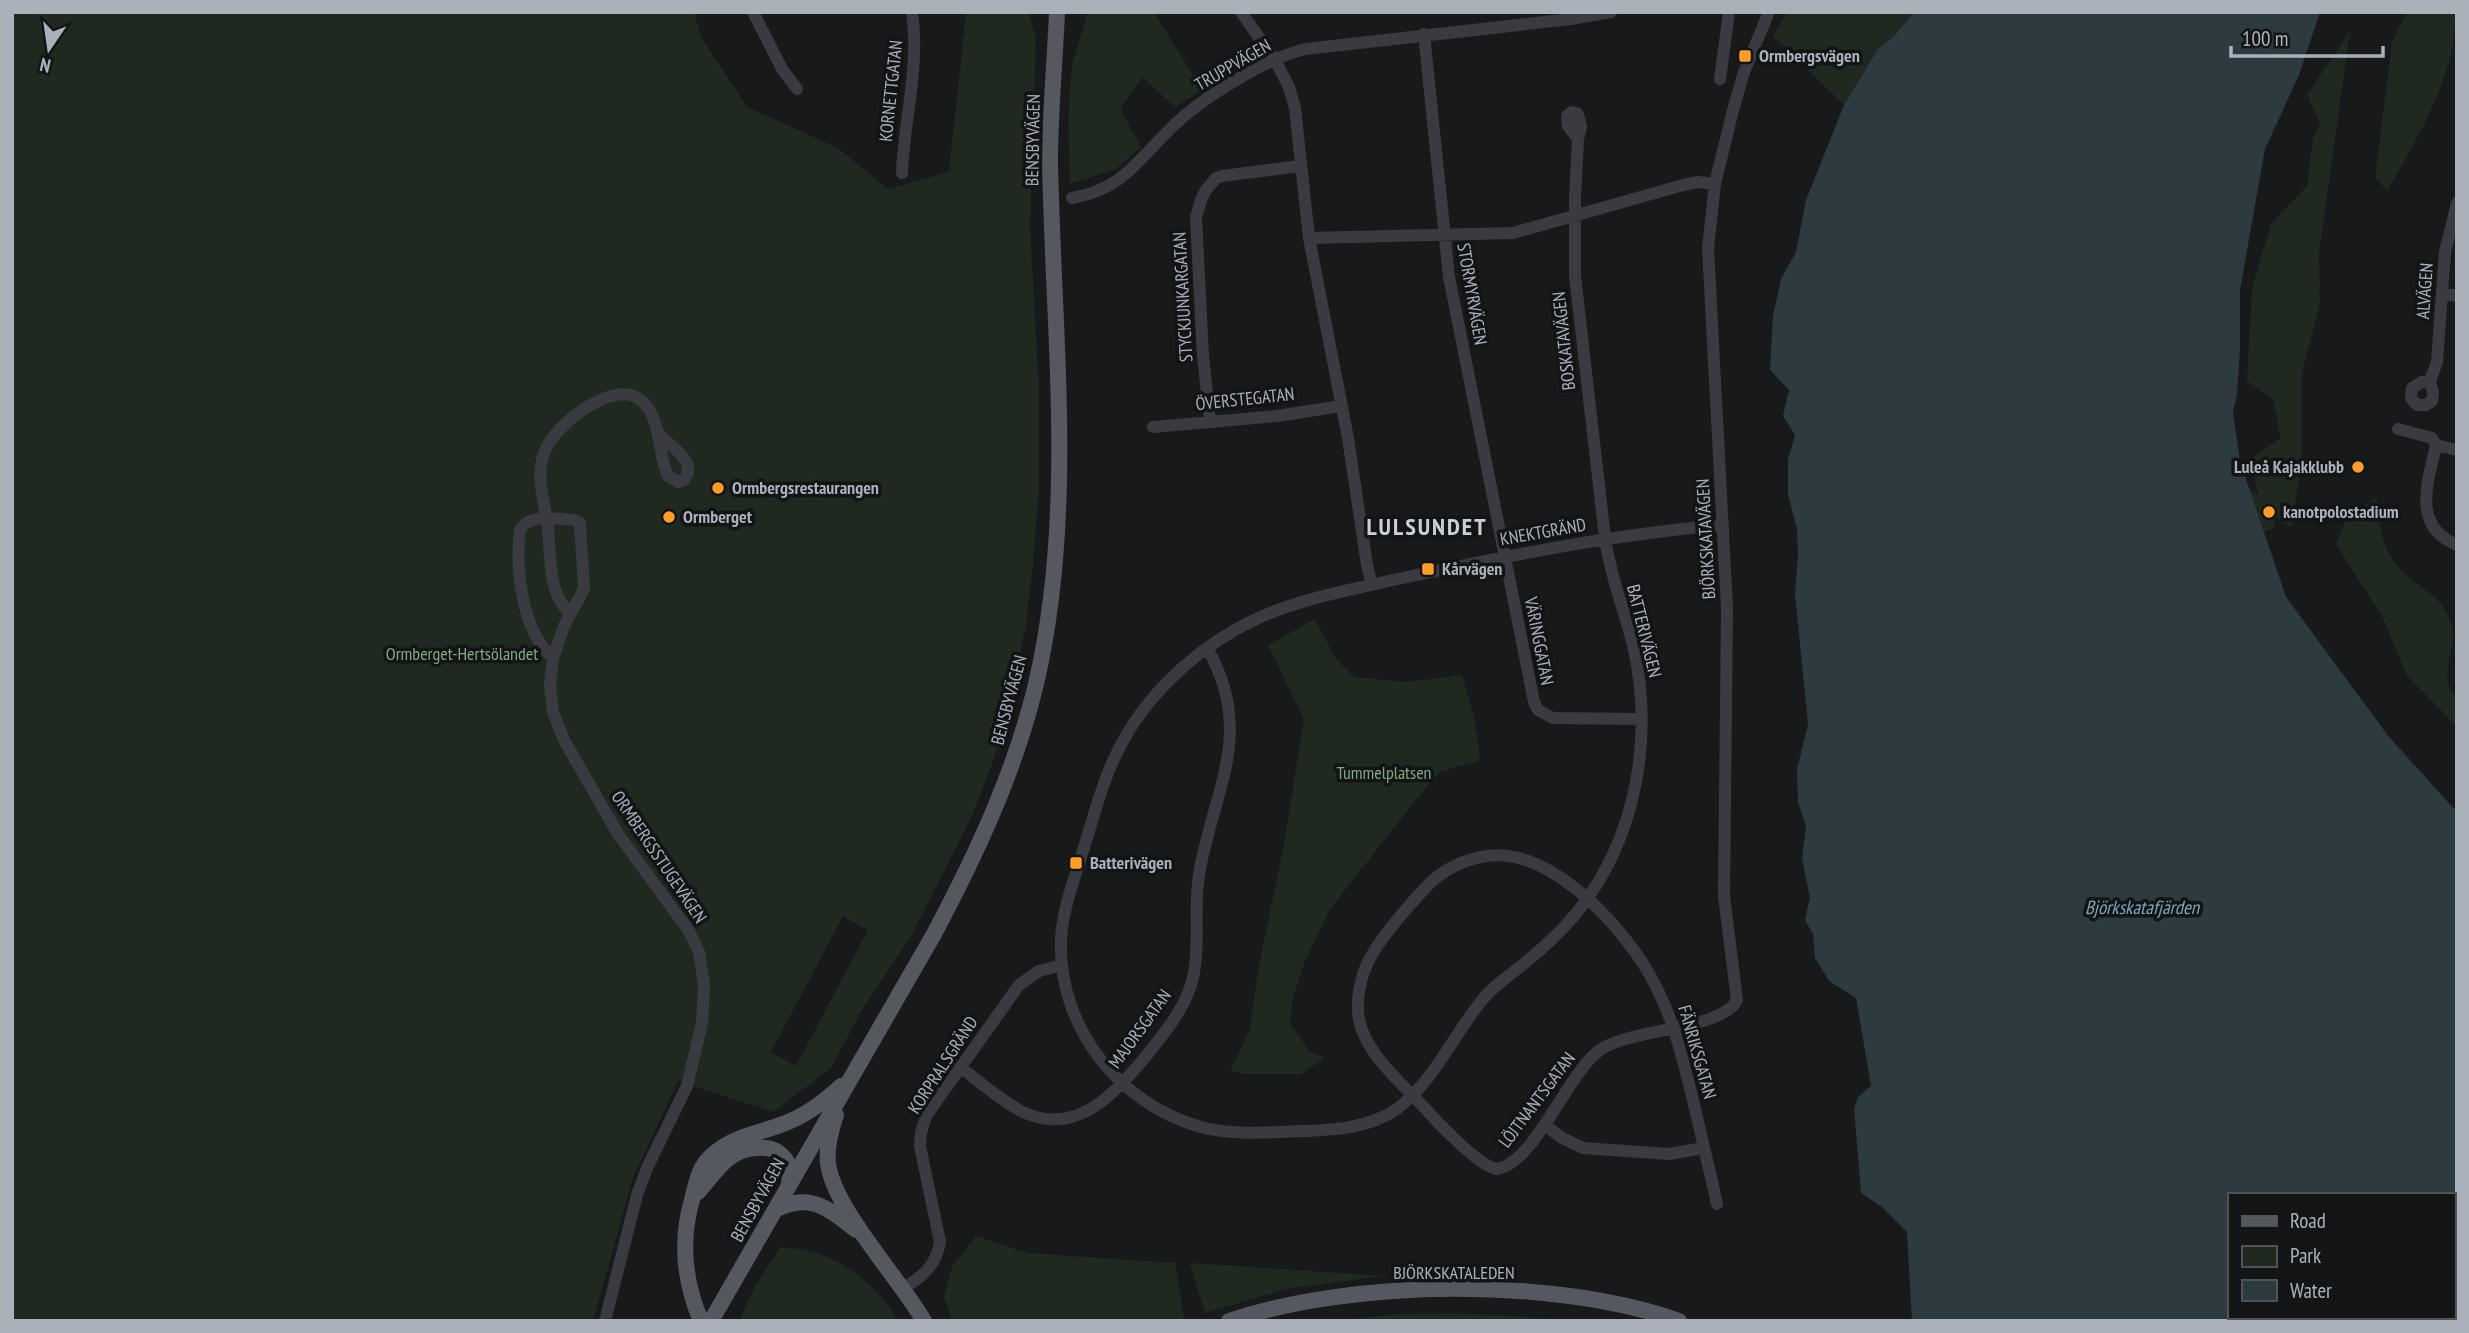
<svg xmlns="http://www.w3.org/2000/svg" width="2469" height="1333" font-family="'PT Sans Narrow',sans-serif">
<rect width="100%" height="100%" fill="#18191b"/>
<path fill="#202920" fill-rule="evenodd" d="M 12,12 L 694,12 L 701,37 L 747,107 L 838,148 L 888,189 L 949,172 L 966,12 L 1028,12 L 1036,38 L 1030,228 L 1039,390 L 1039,487 L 1033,565 L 1026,624 L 1013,687 L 996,753 L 972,816 L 910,938 L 862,1010 L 831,1068 L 773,1112 L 678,1081 L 633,1178 L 593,1321 L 12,1321 ZM 843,916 L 868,930 L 796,1066 L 771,1052 Z
M 1088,12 L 1154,12 L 1202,90 L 1175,107 L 1142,77 L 1120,109 L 1141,147 L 1116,169 L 1070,184 L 1068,119 L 1072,64 Z
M 1788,12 L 1914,12 L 1894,36 L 1878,49 L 1844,105 L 1773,36 Z
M 2407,12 L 2455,12 C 2458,72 2417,140 2387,191 L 2375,177 L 2392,42 Z
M 2350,31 L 2319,253 L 2320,303 L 2302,373 L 2302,461 L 2291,527 L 2271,513 L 2275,528 L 2264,531 L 2250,490 L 2259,495 L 2250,459 L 2281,438 L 2273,400 L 2247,381 L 2252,288 L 2271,224 L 2307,186 L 2313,138 L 2320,123 L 2307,95 Z
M 2377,497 C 2378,524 2382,551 2403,572 C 2423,592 2443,594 2452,627 C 2458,651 2435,674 2457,699 L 2457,727 L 2406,674 L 2384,620 L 2336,544 L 2347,517 Z
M 1315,619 L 1336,659 L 1353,677 L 1407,682 L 1462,675 L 1475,720 L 1480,760 L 1440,772 L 1430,782 L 1330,909 L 1305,961 L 1293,998 L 1290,1023 L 1309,1051 L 1324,1058 L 1302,1074 L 1244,1074 L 1230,1071 L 1250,1030 L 1258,970 L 1283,849 L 1304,719 L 1268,645 Z
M 976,1236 L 1028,1253 L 1175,1263 L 1184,1319 L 1179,1321 L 952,1321 L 944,1296 L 952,1267 Z
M 780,1247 C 791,1248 803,1249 813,1252 C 845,1261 884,1291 898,1321 L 739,1321 L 752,1292 Z
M 1190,1264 L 1190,1263 L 1384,1276 L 1286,1289 L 1205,1313 Z
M 1450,1313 L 1600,1321 L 1329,1321 L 1399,1314 Z"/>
<path fill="#2d3a40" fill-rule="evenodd" d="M 1914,12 L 2320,12 L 2299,75 L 2265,149 L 2240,290 L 2240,349 L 2237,395 L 2233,412 L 2240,461 L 2286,597 L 2389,737 L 2457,812 L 2457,1321 L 1912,1321 L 1907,1232 L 1883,1208 L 1861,1193 L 1854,1108 L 1858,1097 L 1871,1086 L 1856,998 L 1829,981 L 1815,958 L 1813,934 L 1805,920 L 1810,898 L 1802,858 L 1806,826 L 1798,802 L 1797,769 L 1808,724 L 1795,594 L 1798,555 L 1797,529 L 1788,494 L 1788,459 L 1795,435 L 1783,416 L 1789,390 L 1770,370 L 1773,316 L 1781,279 L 1796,252 L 1806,200 L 1844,105 L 1878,49 L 1894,36 ZM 2229,1195 L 2453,1195 L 2453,1317 L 2229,1317 Z"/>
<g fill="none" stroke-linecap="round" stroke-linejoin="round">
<path stroke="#393b40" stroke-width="12" d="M 753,12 L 782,69 L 797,89
M 1241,12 L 1275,60 L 1289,87 L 1295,108 L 1309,238 L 1348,438 L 1367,565 L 1372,585
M 1424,34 L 1449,277 L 1534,702 L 1538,710 L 1553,718 L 1642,719
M 1720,79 L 1729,12
M 1578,139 L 1568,126 L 1567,116 L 1572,112 L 1578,114 L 1581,127 L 1578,139 L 1575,198 L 1575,276 L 1604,529 C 1608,569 1623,606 1633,645 C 1654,736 1637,837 1578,911 C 1562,931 1541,950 1521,966 C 1508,977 1493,986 1483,999 C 1454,1034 1434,1081 1397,1109 C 1364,1132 1319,1130 1281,1132 C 1254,1133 1227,1134 1201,1127 C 1120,1105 1058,1027 1061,941 C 1062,908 1076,876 1085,844 C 1094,816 1101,786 1114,759 C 1138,705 1184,659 1235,630 C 1286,600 1350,590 1407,577 C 1512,555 1616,534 1723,525
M 902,173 C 904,119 920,67 912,12
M 1072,198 C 1122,190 1138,160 1171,128 C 1200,99 1266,58 1306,49 L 1571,19 L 1611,12
M 1309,238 L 1513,233 L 1683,185 L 1698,182 L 1715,184
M 2442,293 L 2457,296
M 2430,381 L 2422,382 L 2412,388 L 2411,398 L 2417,405 L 2426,405 L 2432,401 L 2433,392 L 2430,381 L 2437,362 L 2445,252 L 2457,203
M 1210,421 L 1203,356 L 1196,217 L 1201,200 L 1206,190 L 1216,178 L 1222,176 L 1300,166
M 1153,427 L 1277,416 L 1341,406
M 2398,429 L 2432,438 L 2436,445 L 2457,450
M 2436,445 C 2428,483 2411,526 2457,545
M 570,614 C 564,607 559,601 556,592 C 549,571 550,549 548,528 C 545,502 535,479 544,453 C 552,427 615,376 642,401 C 662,419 657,453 668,476 L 678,482 L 684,480 C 699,461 669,446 658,433
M 553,658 C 522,632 515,568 520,530 C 529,513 558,519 574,520 L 580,523 L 584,589 L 564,626 L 553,658 L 550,685 L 553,712 L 564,740 L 618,834 L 689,931 L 699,952 L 704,984 L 702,1023 L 687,1086 L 647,1168 L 637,1195 L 605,1321
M 960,1067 C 980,1082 999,1099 1021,1111 C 1073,1137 1111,1098 1142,1061 C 1159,1040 1183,1012 1191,985 C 1202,948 1192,908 1200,869 C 1215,788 1255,731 1207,648
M 1545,1125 L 1562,1138 L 1583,1148 L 1669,1154 L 1704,1148
M 1717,1204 C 1711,1176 1704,1149 1698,1121 C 1684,1065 1674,1011 1642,962 C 1611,916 1548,848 1487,856 C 1469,858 1452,866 1438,876 C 1422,889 1383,935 1373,953 C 1360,973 1353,1007 1362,1030 C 1373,1059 1400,1082 1421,1104 C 1435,1120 1478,1166 1497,1169 C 1535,1163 1568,1072 1600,1050 C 1631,1028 1722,1030 1737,1000 L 1724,896 L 1727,608 L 1708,248 L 1715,184 L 1733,110 L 1744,72 L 1769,12
M 904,1288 C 923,1276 936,1266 940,1242 L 920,1146 L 921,1133 L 926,1116 L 1019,985 L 1039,971 L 1062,965"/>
<path stroke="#55585f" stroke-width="16" d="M 836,1115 C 831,1130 826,1147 828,1163 C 833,1208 900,1279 924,1321
M 697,1193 C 715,1174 727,1149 757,1148 C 765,1147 773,1148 779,1153 C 789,1160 791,1171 789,1183
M 775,1210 C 810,1192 828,1208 856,1230
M 701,1321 C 684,1281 680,1241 692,1200 C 698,1176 699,1162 723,1147 C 741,1135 763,1132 783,1124 C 805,1116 825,1101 841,1086
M 711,1321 L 934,934 C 976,855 1015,772 1036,684 C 1076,513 1053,334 1050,161 C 1050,111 1055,62 1057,12
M 1229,1321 C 1354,1279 1554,1277 1679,1321"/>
</g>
<g fill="#ff9d2c" stroke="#131416" stroke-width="2.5">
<rect x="1738" y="49" width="14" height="14" rx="3.5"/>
<circle cx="2358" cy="467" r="7"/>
<circle cx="718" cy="488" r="7"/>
<circle cx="2269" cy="512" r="7"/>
<circle cx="669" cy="517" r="7"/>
<rect x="1421" y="562" width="14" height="14" rx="3.5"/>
<rect x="1069" y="856" width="14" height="14" rx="3.5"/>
</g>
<g text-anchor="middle" stroke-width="7" stroke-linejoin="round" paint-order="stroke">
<g font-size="18" font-weight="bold" fill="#aab1bb" stroke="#131416" text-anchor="start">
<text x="1759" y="62">Ormbergsvägen</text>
<text x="2344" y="473" text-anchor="end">Luleå Kajakklubb</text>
<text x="732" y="494">Ormbergsrestaurangen</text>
<text x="2283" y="518">kanotpolostadium</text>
<text x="683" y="523">Ormberget</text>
<text x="1442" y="575">Kårvägen</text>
<text x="1090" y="869">Batterivägen</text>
</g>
<g font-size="18" fill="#aab1bb" stroke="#131416">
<text transform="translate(1233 65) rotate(-30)" y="6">TRUPPVÄGEN</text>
<text transform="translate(891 91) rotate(-84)" y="6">KORNETTGATAN</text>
<text transform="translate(1033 140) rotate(-89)" y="6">BENSBYVÄGEN</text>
<text transform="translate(2425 291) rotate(-86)" y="6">ALVÄGEN</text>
<text transform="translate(1472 294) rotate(80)" y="6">STORMYRVÄGEN</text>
<text transform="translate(1183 297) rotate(-93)" y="6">STYCKJUNKARGATAN</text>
<text transform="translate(1564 341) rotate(-96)" y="6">BOSKATAVÄGEN</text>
<text transform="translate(1245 399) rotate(-6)" y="6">ÖVERSTEGATAN</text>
<text transform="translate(1543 532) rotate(-10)" y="6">KNEKTGRÄND</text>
<text transform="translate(1706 539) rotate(-93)" y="6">BJÖRKSKATAVÄGEN</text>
<text transform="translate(1644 631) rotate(76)" y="6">BATTERIVÄGEN</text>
<text transform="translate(1539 641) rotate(79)" y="6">VÄRINGGATAN</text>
<text transform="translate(1009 700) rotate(-75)" y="6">BENSBYVÄGEN</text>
<text transform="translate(659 857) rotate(56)" y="6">ORMBERGSSTUGEVÄGEN</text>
<text transform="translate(1140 1029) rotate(-54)" y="6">MAJORSGATAN</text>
<text transform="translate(1697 1052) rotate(74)" y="6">FÄNRIKSGATAN</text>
<text transform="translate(943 1065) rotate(-57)" y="6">KORPRALSGRÄND</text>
<text transform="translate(1537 1100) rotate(-53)" y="6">LÖJTNANTSGATAN</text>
<text transform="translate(758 1200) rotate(-61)" y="6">BENSBYVÄGEN</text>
<text x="1454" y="1279">BJÖRKSKATALEDEN</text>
</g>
<g font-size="18" fill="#82a87f" stroke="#131416">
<text x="462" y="660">Ormberget-Hertsölandet</text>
<text x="1384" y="779">Tummelplatsen</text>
</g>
<g font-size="19" font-style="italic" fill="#7fa5b8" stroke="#131416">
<text x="2142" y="914">Björkskatafjärden</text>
</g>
<g font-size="24" font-weight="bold" letter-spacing="2" fill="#cbd0d7" stroke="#131416">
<text x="1427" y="535">LULSUNDET</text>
</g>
</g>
<rect width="2469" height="1333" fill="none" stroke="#aab1bb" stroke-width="28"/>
<rect x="2228" y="1193" width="228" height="126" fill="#131416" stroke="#4f5358" stroke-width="2"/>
<rect x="2242" y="1216" width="35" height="10" fill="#55585f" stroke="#4f5358" stroke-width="2"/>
<text x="2290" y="1228" font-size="21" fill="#aab1bb">Road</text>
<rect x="2242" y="1246" width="35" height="21" fill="#202920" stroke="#4f5358" stroke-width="2"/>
<text x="2290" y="1263" font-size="21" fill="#aab1bb">Park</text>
<rect x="2242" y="1280" width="35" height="21" fill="#2d3a40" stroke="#4f5358" stroke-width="2"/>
<text x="2290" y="1298" font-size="21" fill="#aab1bb">Water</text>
<g transform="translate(49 49) rotate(193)" stroke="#131416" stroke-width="5" paint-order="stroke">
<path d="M0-5L12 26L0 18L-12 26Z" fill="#aab1bb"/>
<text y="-10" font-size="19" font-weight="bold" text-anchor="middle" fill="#aab1bb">N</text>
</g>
<path d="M2231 46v10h152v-10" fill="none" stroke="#aab1bb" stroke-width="3.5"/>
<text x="2242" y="46" font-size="21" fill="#aab1bb" stroke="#131416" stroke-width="5" paint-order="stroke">100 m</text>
</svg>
